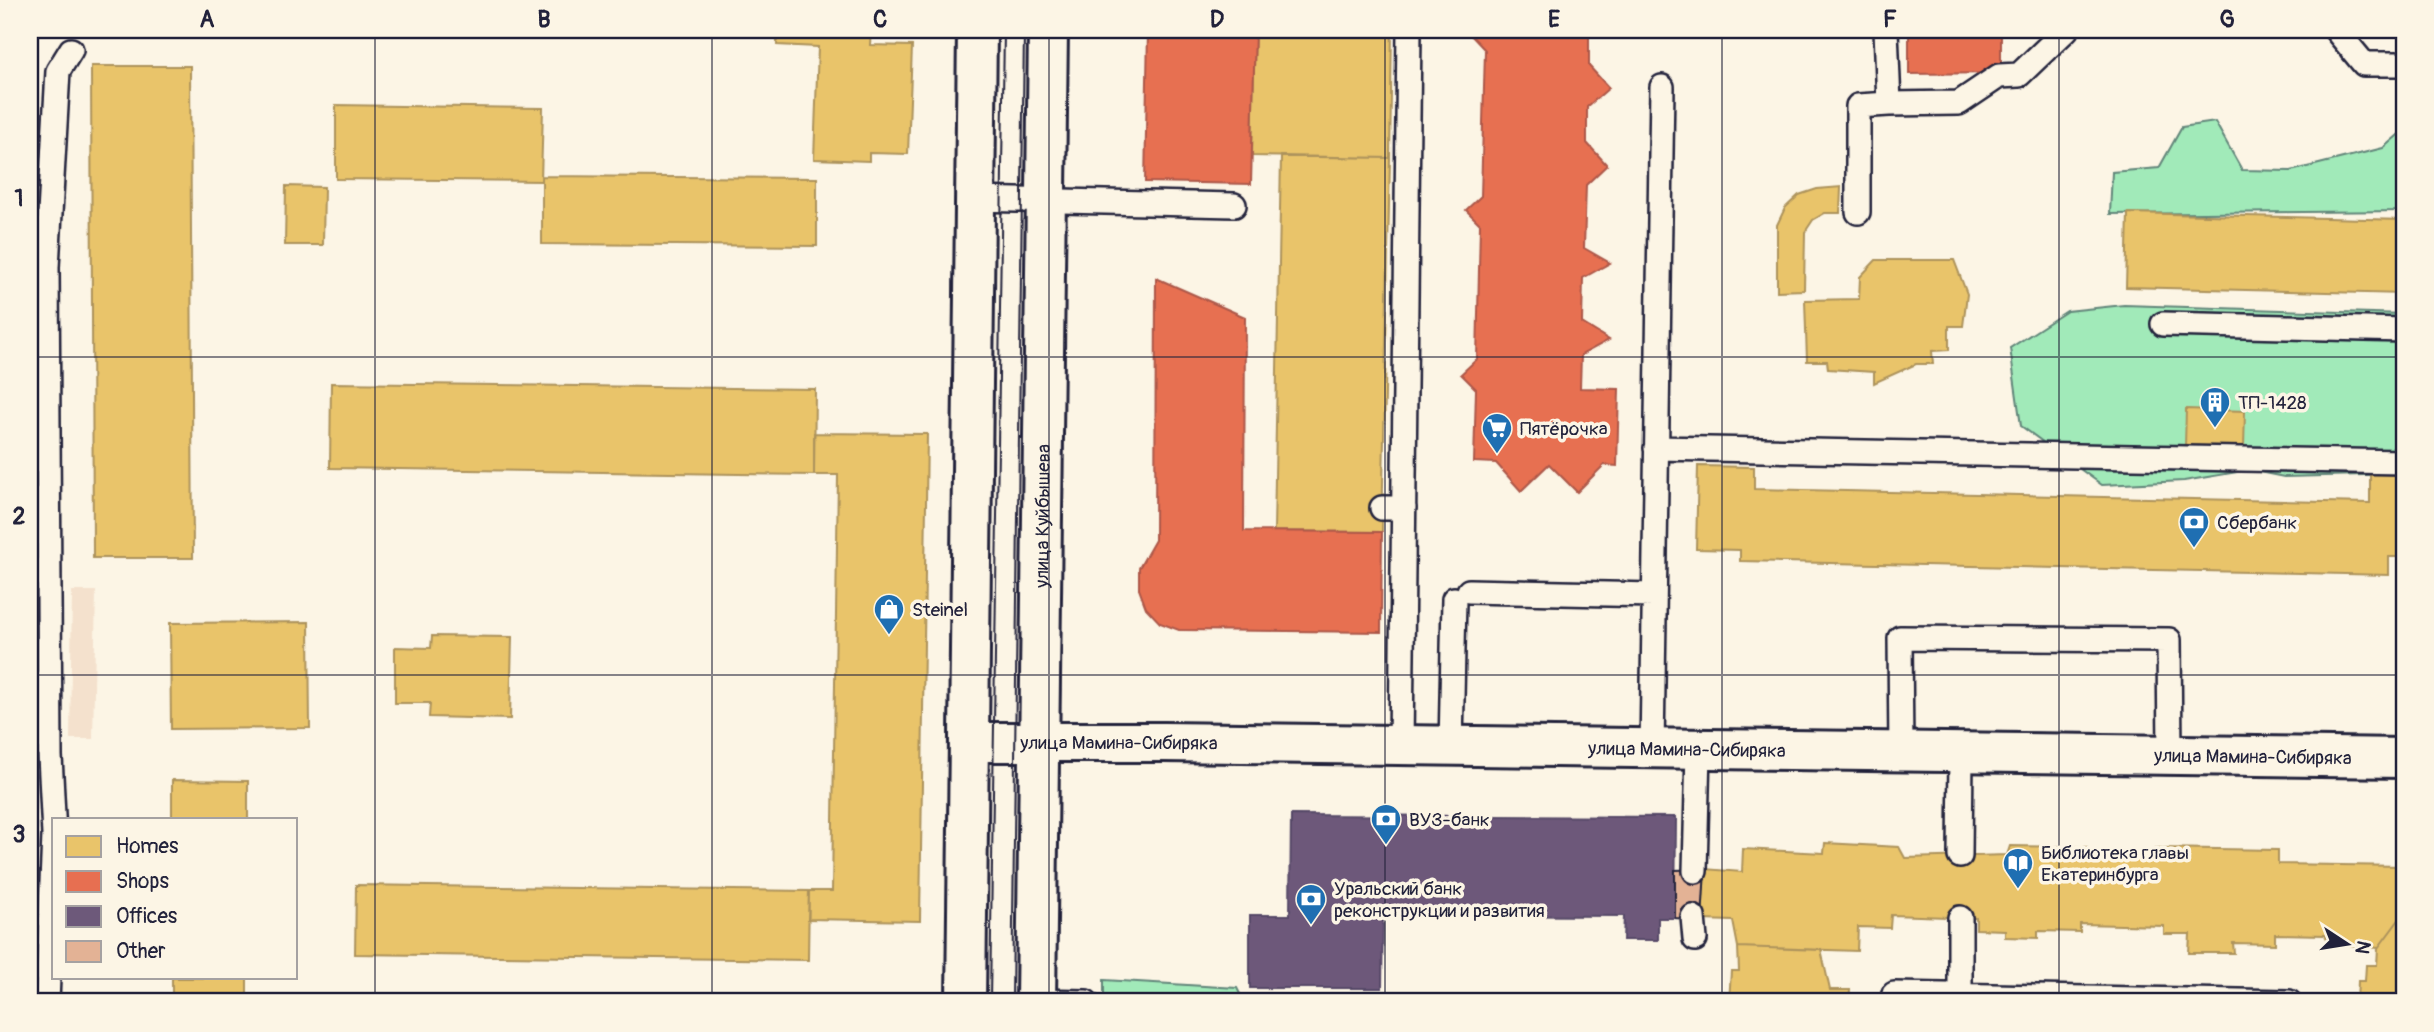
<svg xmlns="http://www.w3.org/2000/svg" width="2434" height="1032" font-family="Pangolin,sans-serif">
<rect width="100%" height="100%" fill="#fcf5e5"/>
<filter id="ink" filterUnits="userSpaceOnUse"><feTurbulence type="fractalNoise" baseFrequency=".0143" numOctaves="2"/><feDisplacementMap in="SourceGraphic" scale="14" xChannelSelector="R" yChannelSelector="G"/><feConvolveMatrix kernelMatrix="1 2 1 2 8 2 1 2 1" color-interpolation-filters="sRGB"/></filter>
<g filter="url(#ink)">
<path fill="#f4e1cd" d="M 30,418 L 38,418 L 38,470 L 30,761 Z
M 72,591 L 96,591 L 93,739 L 70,739 Z"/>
<path fill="#a1eab9" stroke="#62867a" stroke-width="2" d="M 2215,122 L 2242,170 L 2291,171 L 2383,148 L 2404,130 L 2404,211 L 2110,214 L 2112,172 L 2159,168 L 2182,127 Z
M 2124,305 L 2404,314 L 2404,474 L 2284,477 L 2249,470 L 2184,481 L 2102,485 L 2021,426 L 2010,348 L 2067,311 Z
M 1104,980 L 1237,988 L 1244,1002 L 1104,1002 Z"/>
<path fill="#e9c46a" stroke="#ad935c" stroke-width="2" d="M 777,30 L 871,30 L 870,45 L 912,46 L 908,154 L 869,153 L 869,161 L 814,159 L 818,47 L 777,45 Z
M 1255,30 L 1392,30 L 1390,158 L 1252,156 Z
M 91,66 L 190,66 L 193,558 L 93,558 Z
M 336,105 L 543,108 L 541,181 L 336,179 Z
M 1281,156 L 1390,158 L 1382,532 L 1274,531 Z
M 542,176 L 817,178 L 817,246 L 542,244 Z
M 286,186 L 324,187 L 323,245 L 285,245 Z
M 1841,187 L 1840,213 L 1825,213 L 1813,220 L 1805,232 L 1804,290 L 1777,291 L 1777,225 L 1785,208 L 1799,195 L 1817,189 Z
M 2128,213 L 2404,220 L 2404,294 L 2126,287 Z
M 1876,260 L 1954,260 L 1967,294 L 1963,326 L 1949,326 L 1949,350 L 1932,351 L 1933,364 L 1916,364 L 1874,383 L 1874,372 L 1828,369 L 1827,361 L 1807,361 L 1805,300 L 1859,299 L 1860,277 Z
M 331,383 L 815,389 L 814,475 L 330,468 Z
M 2186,409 L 2245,411 L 2244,448 L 2185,447 Z
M 814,433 L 927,434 L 920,921 L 808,919 L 809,891 L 832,891 L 838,475 L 814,475 Z
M 1698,466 L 1754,467 L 1754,489 L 2370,503 L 2370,474 L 2404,475 L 2404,557 L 2389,557 L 2389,575 L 1740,561 L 1740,550 L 1696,549 Z
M 309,622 L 310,728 L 171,729 L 170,623 Z
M 432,636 L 512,637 L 510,719 L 429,717 L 430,703 L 395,703 L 395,647 L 431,648 Z
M 172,780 L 248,781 L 248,820 L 172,820 Z
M 1825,843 L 1899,847 L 1905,858 L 2007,855 L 2010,846 L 2087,847 L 2087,857 L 2156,858 L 2156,848 L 2278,850 L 2278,864 L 2404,866 L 2404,913 L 2378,948 L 2329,943 L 2325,935 L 2275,934 L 2275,944 L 2233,943 L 2234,953 L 2189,953 L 2190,934 L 2164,934 L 2164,926 L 2080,924 L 2080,932 L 2038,931 L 2038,938 L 2005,937 L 2005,930 L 1976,929 L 1976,918 L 1891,915 L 1890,928 L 1858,927 L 1857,951 L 1738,947 L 1733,921 L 1702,920 L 1705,869 L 1742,872 L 1743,849 L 1824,853 Z
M 356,885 L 809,891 L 808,960 L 355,954 Z
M 2404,913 L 2404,1002 L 2357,1002 L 2358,981 L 2365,981 L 2366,965 L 2377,965 L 2378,948 Z
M 1738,947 L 1821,950 L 1830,990 L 1850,990 L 1849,1002 L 1729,1002 L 1731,971 L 1739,971 Z
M 172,978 L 247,978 L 247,1002 L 172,1002 Z"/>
<path fill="#e76f51" stroke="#ac584a" stroke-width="2" d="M 1148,30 L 1255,30 L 1251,184 L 1145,182 Z
M 1466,30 L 1589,30 L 1589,66 L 1609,88 L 1587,107 L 1587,143 L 1607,165 L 1586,185 L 1584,248 L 1610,263 L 1583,278 L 1582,323 L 1609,340 L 1581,355 L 1580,388 L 1619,389 L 1617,466 L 1604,465 L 1577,492 L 1549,464 L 1521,491 L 1496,463 L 1474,462 L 1476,389 L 1461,374 L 1477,359 L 1480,224 L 1466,210 L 1481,196 L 1485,50 Z
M 1909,30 L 2001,30 L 2001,73 L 1909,74 Z
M 1156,278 L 1245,317 L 1244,531 L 1382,532 L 1381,632 L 1179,630 L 1160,623 L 1146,608 L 1139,589 L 1139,568 L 1155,540 Z"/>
<path fill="#6d597a" stroke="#564867" stroke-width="2" d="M 1291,815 L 1676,817 L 1675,918 L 1658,918 L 1658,940 L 1623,940 L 1624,916 L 1383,915 L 1382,988 L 1250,988 L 1250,915 L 1290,915 Z"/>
<path fill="#e3b295" stroke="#22223b" stroke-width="2" d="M 1705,869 L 1702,920 L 1675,918 L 1675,870 Z"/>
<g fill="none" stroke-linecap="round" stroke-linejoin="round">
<g stroke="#22223b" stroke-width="28">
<path id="service" d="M 2336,30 L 2364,64 L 2404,64
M 1889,104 L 1959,103 L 1999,76 L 2019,75 L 2066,30
M 975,199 L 1234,205
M 1858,212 L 1858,106 L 1889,104 L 1886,30
M 2163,324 L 2404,330
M 1656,448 L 2404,462
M 1382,508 L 1404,508
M 1469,591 L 1654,595
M 1401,747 L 1409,30
M 1451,747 L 1454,599
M 1652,750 L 1662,87
M 1901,753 L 1900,638 L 2169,640 L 2170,756
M 1960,856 L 1961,754
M 1695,871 L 1698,750
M 1693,917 L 1695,939
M 1960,918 L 1960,997
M 1036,1001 L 1086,1002
M 47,1002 L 54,835 L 50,756 L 47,267 L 58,71 L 71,50
M 1892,1002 L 1894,994 L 2289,1002"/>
</g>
<g stroke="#22223b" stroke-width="44">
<g id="minor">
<path id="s1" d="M 969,742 L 1164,742 L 2404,758"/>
</g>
</g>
<g stroke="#22223b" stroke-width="44">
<g id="secondary">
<path d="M 966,1002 L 977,30"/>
<path id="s2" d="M 1036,1002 L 1048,30"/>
</g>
</g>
<use href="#service" stroke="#fcf5e5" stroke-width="23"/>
<use href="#minor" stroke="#fcf5e5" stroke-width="38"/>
<use href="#secondary" stroke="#fcf5e5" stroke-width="38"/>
<path stroke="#22223b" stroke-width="2" d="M 990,1002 L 1004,30
M 1012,1002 L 1024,30"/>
</g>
</g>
<path fill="none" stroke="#22223b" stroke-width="2" stroke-opacity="0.55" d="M 375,30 L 375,1002M 712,30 L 712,1002M 1049,30 L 1049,1002M 1385,30 L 1385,1002M 1722,30 L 1722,1002M 2059,30 L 2059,1002M 30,357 L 2404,357M 30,675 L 2404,675"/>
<defs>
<g id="building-pin" transform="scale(1.575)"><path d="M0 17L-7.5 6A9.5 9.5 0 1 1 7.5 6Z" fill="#1f6fb2" stroke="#fcf5e5"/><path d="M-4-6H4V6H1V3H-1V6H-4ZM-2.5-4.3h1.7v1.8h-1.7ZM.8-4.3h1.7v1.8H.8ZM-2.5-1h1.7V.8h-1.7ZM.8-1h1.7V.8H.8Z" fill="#fff"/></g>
<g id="supermarket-pin" transform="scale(1.575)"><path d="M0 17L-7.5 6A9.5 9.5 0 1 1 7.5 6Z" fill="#1f6fb2" stroke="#fcf5e5"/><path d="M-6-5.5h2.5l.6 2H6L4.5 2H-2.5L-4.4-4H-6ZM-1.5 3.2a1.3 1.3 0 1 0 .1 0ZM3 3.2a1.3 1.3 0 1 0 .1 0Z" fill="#fff"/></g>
<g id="bank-pin" transform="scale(1.575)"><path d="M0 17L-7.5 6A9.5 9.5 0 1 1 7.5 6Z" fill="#1f6fb2" stroke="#fcf5e5"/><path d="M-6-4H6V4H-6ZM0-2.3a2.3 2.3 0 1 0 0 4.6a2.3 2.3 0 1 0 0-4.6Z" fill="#fff"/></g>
<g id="shop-pin" transform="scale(1.575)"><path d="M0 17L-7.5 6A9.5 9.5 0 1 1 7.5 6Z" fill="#1f6fb2" stroke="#fcf5e5"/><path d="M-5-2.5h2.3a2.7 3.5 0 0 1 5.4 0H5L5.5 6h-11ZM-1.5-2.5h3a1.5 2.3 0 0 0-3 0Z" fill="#fff"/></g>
<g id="library-pin" transform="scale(1.575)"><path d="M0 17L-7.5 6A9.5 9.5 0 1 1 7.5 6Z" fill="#1f6fb2" stroke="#fcf5e5"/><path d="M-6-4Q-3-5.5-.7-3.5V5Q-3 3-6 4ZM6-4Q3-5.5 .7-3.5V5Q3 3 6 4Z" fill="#fff"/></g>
</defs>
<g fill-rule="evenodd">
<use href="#building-pin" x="2215" y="402"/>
<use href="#supermarket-pin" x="1497" y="428"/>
<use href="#bank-pin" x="2194" y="522"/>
<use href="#shop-pin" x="889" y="609"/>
<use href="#bank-pin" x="1386" y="819"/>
<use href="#library-pin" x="2018" y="863"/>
<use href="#bank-pin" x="1311" y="899"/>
</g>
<g text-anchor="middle" stroke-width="7" stroke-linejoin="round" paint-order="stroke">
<g font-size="19" fill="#22223b" stroke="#fcf5e5" text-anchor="start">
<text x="2238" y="409">ТП-1428</text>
<text x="1520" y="435">Пятёрочка</text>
<text x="2217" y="529">Сбербанк</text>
<text x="912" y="616">Steinel</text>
<text x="1409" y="826">ВУЗ-банк</text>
<text x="2041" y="859">Библиотека главы<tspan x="2041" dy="22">Екатеринбурга</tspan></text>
<text x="1334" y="895">Уральский банк<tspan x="1334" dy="22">реконструкции и развития</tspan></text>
</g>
<g font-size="19" fill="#22223b" stroke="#fcf5e5">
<text dy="7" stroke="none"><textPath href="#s2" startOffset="486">улица Куйбышева</textPath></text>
<text dy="7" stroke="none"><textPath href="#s1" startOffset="150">улица Мамина-Сибиряка</textPath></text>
<text dy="7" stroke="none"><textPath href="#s1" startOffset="718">улица Мамина-Сибиряка</textPath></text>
<text dy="7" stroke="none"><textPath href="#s1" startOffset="1284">улица Мамина-Сибиряка</textPath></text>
</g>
</g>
<rect width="2434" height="1032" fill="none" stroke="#fcf5e5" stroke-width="77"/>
<rect x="52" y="818" width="245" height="161" fill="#fcf5e5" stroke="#a5a1a1" stroke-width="2"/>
<rect x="66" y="836" width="35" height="21" fill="#e9c46a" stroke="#a5a1a1" stroke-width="2"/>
<text x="116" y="853" font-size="21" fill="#22223b">Homes</text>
<rect x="66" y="871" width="35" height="21" fill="#e76f51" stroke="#a5a1a1" stroke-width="2"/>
<text x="116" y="888" font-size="21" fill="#22223b">Shops</text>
<rect x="66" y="906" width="35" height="21" fill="#6d597a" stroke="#a5a1a1" stroke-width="2"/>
<text x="116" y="923" font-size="21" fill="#22223b">Offices</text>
<rect x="66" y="941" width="35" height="21" fill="#e3b295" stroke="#a5a1a1" stroke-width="2"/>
<text x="116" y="958" font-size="21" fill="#22223b">Other</text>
<g transform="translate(2347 944) rotate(102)" stroke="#fcf5e5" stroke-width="5" paint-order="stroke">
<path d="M0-5L12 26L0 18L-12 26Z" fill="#22223b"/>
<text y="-10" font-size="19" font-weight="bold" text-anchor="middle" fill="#22223b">N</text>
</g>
<rect x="38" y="38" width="2358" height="955" fill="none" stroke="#22223b" stroke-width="2.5"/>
<g font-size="23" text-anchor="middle" font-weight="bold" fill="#22223b">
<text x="207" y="27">A</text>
<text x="544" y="27">B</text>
<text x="880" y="27">C</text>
<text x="1217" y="27">D</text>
<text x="1554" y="27">E</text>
<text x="1890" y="27">F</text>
<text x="2227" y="27">G</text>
<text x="19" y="206">1</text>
<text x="19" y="524">2</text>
<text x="19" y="842">3</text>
</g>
</svg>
